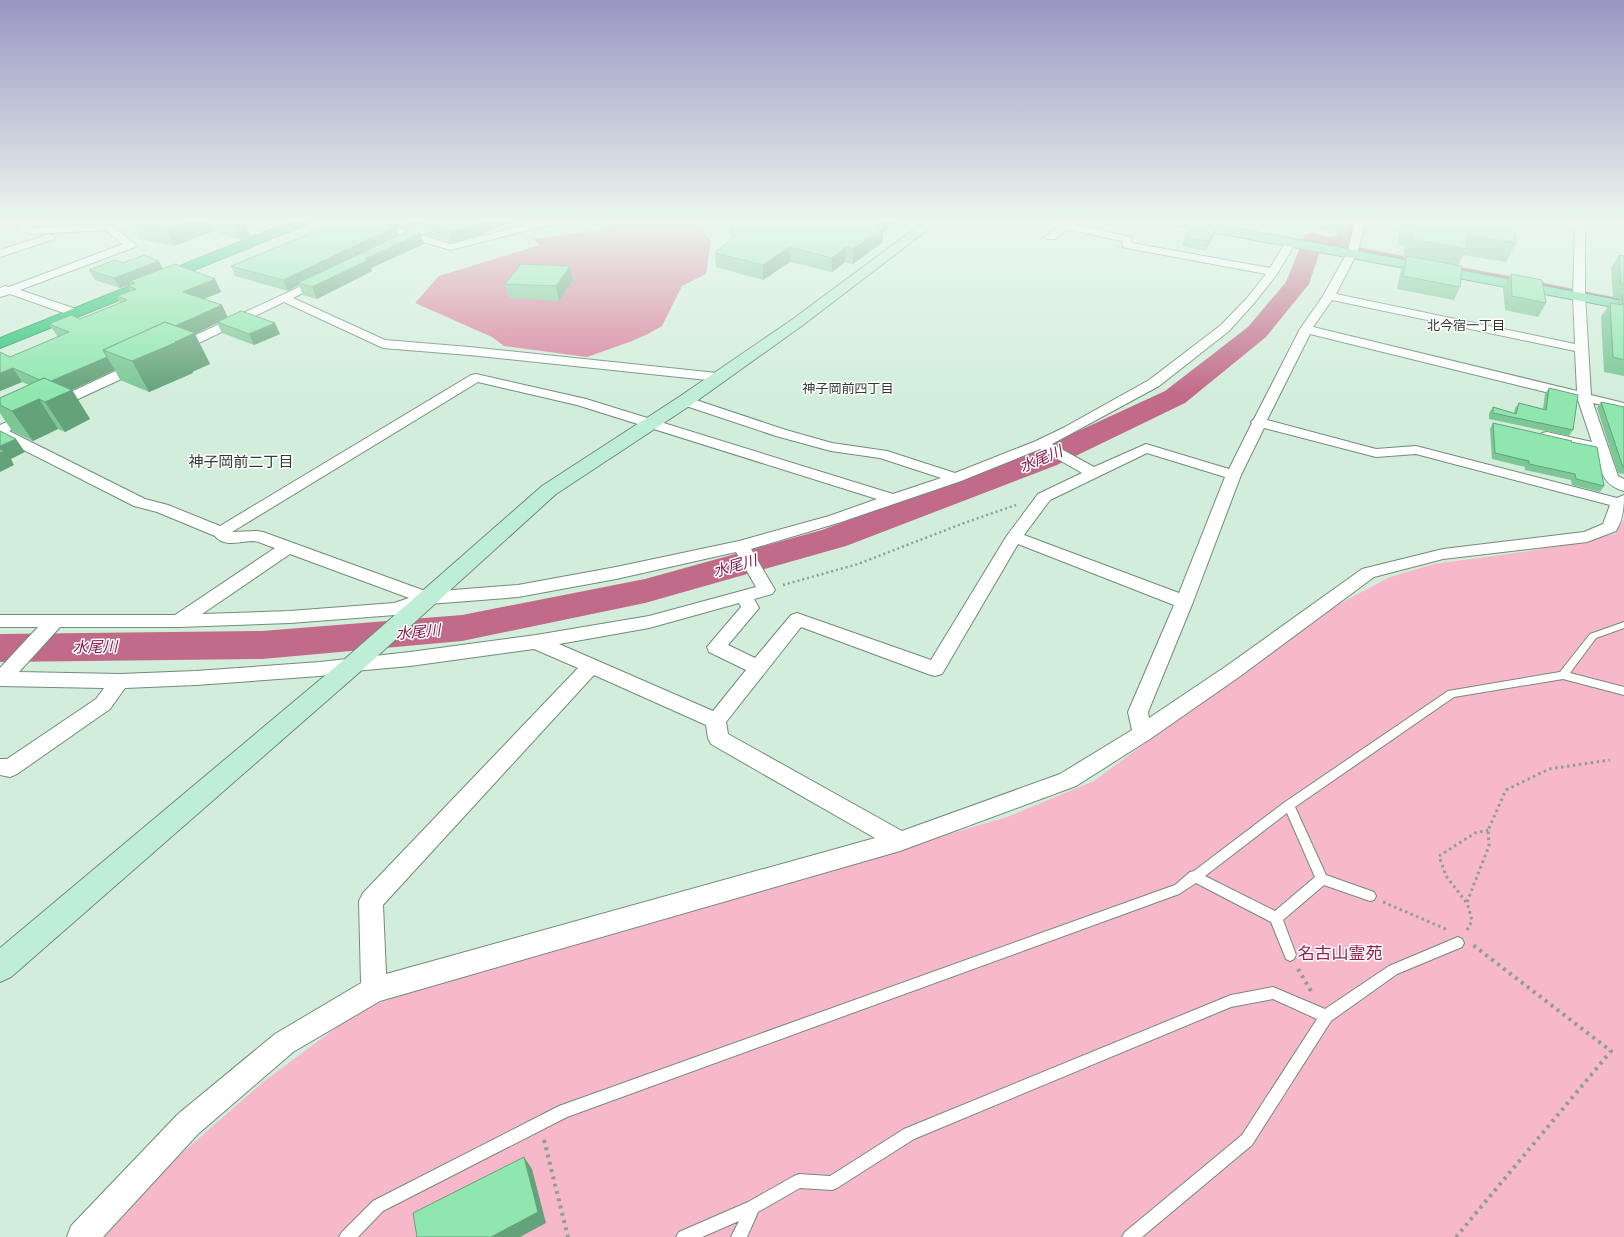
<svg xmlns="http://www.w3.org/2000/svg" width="1624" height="1237" font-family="Mulish,'Noto Sans JP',sans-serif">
<rect width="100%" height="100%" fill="#d2eedb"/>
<path fill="#f8b8cb" d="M 0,221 L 33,221 L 8,230 L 0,228 Z
M 1624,519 L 1624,1237 L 94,1237 L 126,1202 L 262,1083 L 361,1009 L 429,986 L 1007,817 L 1094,781 L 1320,614 L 1390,577 L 1434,564 L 1530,551 L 1615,534 Z"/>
<path fill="#da819f" d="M 627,221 L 685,221 L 697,224 L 711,241 L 706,274 L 682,286 L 662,326 L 648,334 L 632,341 L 587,357 L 504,346 L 492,337 L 415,303 L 439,276 L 540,245 L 533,239 L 596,231 Z"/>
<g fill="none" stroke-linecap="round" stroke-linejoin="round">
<path stroke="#c26a89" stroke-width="3.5" d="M 1337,245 L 1410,259
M 1455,268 L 1516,279
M 1535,283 L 1624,301"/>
<path fill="#c26a89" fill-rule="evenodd" d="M 1342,221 L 1363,221 L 1358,239 L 1355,244 L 1348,245 L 1345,250 L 1337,252 L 1321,248 L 1309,284 L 1266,337 L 1185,403 L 1057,465 L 846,546 L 645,603 L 462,641 L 262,659 L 0,662 L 0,634 L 262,631 L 462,615 L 645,579 L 822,530 L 1035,451 L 1165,391 L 1248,327 L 1286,282 L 1305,235 L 1313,233 L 1330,237 L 1338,234 Z"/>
<g stroke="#728b7a" stroke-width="2">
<path id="lane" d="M 1624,622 L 1624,628 L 1596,638 L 1570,673 L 1624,687 L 1624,695 L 1563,679 L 1454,697 L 1295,807 L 1326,875 L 1374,892 L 1376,896 L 1374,900 L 1370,901 L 1324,885 L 1283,920 L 1296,955 L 1294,959 L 1290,961 L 1286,959 L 1271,922 L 1196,883 L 1179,894 L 567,1117 L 383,1211 L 358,1237 L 339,1237 L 342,1232 L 373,1201 L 559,1106 L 1175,885 L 1190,872 L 1194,871 L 1285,802 L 1448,691 L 1560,672 L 1590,634 ZM 1287,813 L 1315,877 L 1275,911 L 1205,876 Z
M 1458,937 L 1462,939 L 1464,943 L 1462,947 L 1397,974 L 1331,1021 L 1252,1145 L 1142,1237 L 1122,1237 L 1125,1232 L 1242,1135 L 1317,1019 L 1273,999 L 1231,1007 L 914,1139 L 837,1188 L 832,1190 L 800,1188 L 758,1212 L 747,1237 L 731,1237 L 739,1221 L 702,1237 L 676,1237 L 679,1232 L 748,1202 L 794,1176 L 799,1174 L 830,1176 L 904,1129 L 1231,995 L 1273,987 L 1325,1009 L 1389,966 Z"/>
</g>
<g stroke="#728b7a" stroke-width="2">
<path id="street" d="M 28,221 L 42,221 L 41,224 L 30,227 L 34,228 L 107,224 L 111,225 L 136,245 L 135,247 L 20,290 L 79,310 L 81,313 L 79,316 L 75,317 L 10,294 L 0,297 L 0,288 L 5,286 L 9,287 L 123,244 L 105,230 L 34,234 L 20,231 L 19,229 L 23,223 Z
M 355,221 L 373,221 L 411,232 L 434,221 L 448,221 L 421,235 L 451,244 L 542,221 L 564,221 L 563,223 L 520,232 L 451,250 L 412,239 L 400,245 L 392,245 L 391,243 L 402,236 L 356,223 Z
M 1064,221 L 1075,221 L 1072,224 L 1131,237 L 1132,243 L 1270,268 L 1287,240 L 1295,240 L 1296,242 L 1277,274 L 1255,302 L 1229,331 L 1159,386 L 1052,444 L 1094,467 L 1146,444 L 1229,469 L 1252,423 L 1251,422 L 1254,419 L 1300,329 L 1323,296 L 1347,253 L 1356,221 L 1366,221 L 1357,253 L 1336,294 L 1575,344 L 1573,296 L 1575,226 L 1572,221 L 1582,221 L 1585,226 L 1585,296 L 1591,395 L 1624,403 L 1624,411 L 1593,403 L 1618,476 L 1624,479 L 1624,491 C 1602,485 1601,470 1595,451 L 1542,439 L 1540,436 L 1542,433 L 1547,432 L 1592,442 L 1578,400 L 1310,334 L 1267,420 L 1376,449 L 1416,446 L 1617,498 L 1624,495 C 1624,508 1623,520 1616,531 L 1587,542 L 1443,559 L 1374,577 L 1239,677 L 1150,739 L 1076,786 L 900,851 L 380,1001 L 293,1052 L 198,1134 L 103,1237 L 67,1237 L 71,1226 L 178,1114 L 275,1034 L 361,983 L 359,901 L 363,893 L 578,668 L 534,649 L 410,666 L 354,671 L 320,676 L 196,685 L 125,688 L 110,709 L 17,774 L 10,777 L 0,775 L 0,759 L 7,759 L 96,699 L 104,688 L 0,686 L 0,668 L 38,627 L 0,627 L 0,615 L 175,615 L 275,548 C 268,546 261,542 254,541 C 240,541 225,548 215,536 L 157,512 L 134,506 L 0,438 L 0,425 L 135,362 L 145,362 L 146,365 L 145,368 L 9,431 L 145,499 L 168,505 L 220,526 L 471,375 L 476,374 L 586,399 L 893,494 L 941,478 L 880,458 L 831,451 L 776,436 L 680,404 L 678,401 L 680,398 L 690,398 L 786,430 L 832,443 L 887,451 L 955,473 L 1036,441 L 1063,428 L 1149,380 L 1221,325 L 1247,298 L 1266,274 L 1127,248 L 1123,247 L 1122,241 L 1067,229 L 1055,239 L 1047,239 L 1046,237 L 1047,235 ZM 1332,300 L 1575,351 L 1577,391 L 1313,327 ZM 478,382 L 577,405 L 877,499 L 829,516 L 739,541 L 616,567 L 518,585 L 428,592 L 263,532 L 257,531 L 232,532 ZM 1264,428 L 1376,457 L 1416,454 L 1610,505 L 1603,524 L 1584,532 L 1443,549 L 1362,569 L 1225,667 L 1149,718 L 1148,712 L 1193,602 L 1241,475 ZM 1040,449 L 1082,473 L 1038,494 L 1006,537 L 931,660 L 797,613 L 791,615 L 755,658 L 728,645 L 759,608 L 754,599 L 772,594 L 775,590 L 751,549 L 841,522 L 961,481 ZM 1147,453 L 1225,477 L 1179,593 L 1024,535 L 1050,500 ZM 1018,544 L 1174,605 L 1128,712 L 1132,730 L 1060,774 L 902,831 L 728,734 L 726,722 L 801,627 L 928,674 L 935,676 L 942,674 ZM 736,552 L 756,587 L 649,616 L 536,635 L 410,652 L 320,662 L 196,671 L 120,674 L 19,672 L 60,627 L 179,627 L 290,623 L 395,615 L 429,604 L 518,597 L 616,579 ZM 290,554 L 409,598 L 394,603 L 290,611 L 202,614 ZM 739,603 L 741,607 L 707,647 L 709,652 L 746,670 L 713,711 L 559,644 L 649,628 ZM 594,675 L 706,725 L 708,738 L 711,744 L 875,838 L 386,974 L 383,905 Z
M 50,234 L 55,237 L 54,239 L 0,257 L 0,250 Z
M 323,276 L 327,277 L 329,279 L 327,281 L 293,298 L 385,340 L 469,347 L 717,373 L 722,374 L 724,377 L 722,380 L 717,381 L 469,355 L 383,348 L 284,302 L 180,352 L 172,352 L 170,349 L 172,346 Z"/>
</g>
<g stroke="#728b7a" stroke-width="2">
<path id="secondary" d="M 925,221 L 939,221 L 803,325 L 691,405 L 556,494 L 362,670 L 11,977 L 0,982 L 0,948 L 346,658 L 542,486 L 679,397 L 793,319 Z
M 1228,221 L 1240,221 L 1231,234 L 1223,234 L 1221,231 Z"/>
</g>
<g stroke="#2c9560" stroke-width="2">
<path id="primary" d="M 1169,221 L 1198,221 L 1624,301 L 1624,309 L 1175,225 Z"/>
</g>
<g stroke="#2c9560" stroke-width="2">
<path id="highway" d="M 292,221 L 310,221 L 308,224 L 0,348 L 0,338 Z"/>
</g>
<path stroke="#8ca093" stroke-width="2.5" stroke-dasharray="2 3" stroke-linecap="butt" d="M 783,585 L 858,564 L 964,523 L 1016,505"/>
<path stroke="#8ca093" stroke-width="3" stroke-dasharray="2.5 3.5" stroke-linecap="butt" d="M 1383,902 L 1448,930
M 1466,902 L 1446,876 L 1439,856 L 1475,833 L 1488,830
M 1467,930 L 1472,921 L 1467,902 L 1489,846 L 1488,830 L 1506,790 L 1549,769 L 1610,760"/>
<path stroke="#8ca093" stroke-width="4" stroke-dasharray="3 4.5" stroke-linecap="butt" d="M 1298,969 L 1311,991
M 544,1140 L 568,1237
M 1456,1237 L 1611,1051 L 1473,945"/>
<use href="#lane" fill="#fff" fill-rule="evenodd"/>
<use href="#street" fill="#fff" fill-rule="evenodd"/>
<use href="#secondary" fill="#bfeed6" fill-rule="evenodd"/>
<use href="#primary" fill="#7fdcad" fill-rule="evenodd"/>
<use href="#highway" fill="#2ac577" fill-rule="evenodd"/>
</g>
<path fill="#7bc796" d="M 135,221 L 243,221 L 250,236 L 241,240 L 214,231 L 174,246 L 140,239 L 133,224 L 136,223 Z
M 329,221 L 377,221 L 398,235 L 410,230 L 380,221 L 514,221 L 515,223 L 497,227 L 478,236 L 453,242 L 426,235 L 423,225 L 425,224 L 411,230 L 421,233 L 424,244 L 371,268 L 372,271 L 317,299 L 303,295 L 299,285 L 288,291 L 235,276 L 231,266 L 331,226 Z
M 726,221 L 897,221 L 897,223 L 883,233 L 883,242 L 853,264 L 845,262 L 832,272 L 790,262 L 763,280 L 716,267 L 715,253 L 732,239 Z
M 1302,221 L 1350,221 L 1345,234 L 1300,226 Z
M 1402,221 L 1496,221 L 1516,243 L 1506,262 L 1463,255 L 1458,265 L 1460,287 L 1454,300 L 1397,289 L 1401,269 L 1406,258 L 1403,258 L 1405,246 L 1398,244 L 1400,226 Z
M 1215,234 L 1205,251 L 1182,246 L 1185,237 Z
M 1619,255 L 1624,256 L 1624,376 L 1604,372 L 1601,317 L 1610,303 L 1616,304 L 1620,299 L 1613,297 L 1611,268 Z
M 123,263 L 163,269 L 215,279 L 221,292 L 204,299 L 222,305 L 228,318 L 280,334 L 254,345 L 222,333 L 217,323 L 195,334 L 210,364 L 192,372 L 193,373 L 149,392 L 120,380 L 115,370 L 72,390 L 90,419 L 65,432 L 58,429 L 33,441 L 12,431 L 0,413 L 0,398 L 29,385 L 22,382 L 0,391 L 10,357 L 58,337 L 49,324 L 80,319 L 120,303 L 117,296 L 130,291 L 128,286 L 132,284 L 131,284 L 120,288 L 95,280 L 89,270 Z
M 570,266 L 573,280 L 559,301 L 509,298 L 505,284 Z
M 1511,274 L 1546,303 L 1538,317 L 1505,310 L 1503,288 Z
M 1549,388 L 1573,430 L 1569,436 L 1489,419 L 1489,413 L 1493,407 L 1514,413 L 1515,408 L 1519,403 L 1543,409 L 1545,394 Z
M 1601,402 L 1624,407 L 1624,474 L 1618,473 L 1597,408 Z
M 1493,423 L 1571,442 L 1604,486 L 1600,492 L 1572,485 L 1571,480 L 1525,470 L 1525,467 L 1492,459 L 1490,429 Z"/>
<path fill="#64a27a" d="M 193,221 L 209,221 L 214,231 L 174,246 L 167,231 Z
M 408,221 L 430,221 L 411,230 Z
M 485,221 L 514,221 L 515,223 L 497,227 L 478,236 L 453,242 L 450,232 Z
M 882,221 L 897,221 L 897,223 L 883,233 L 883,242 L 853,264 L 853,249 L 876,226 Z
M 244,222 L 250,236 L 241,240 L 235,225 Z
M 1218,225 L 1215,234 L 1205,251 L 1208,241 Z
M 396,226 L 399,236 L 298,283 L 299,285 L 288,291 L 283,280 Z
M 421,233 L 424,244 L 371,268 L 372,271 L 317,299 L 312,287 L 365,259 Z
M 789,247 L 790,262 L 763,280 L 763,265 Z
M 846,247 L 845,262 L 832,272 L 832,258 Z
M 159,261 L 164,271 L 130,281 L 131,284 L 120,288 L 114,278 Z
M 570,266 L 573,280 L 559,301 L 556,286 Z
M 215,279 L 221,292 L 189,305 L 183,292 Z
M 222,305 L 228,318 L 217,322 L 217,323 L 195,334 L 210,364 L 192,372 L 193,373 L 149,392 L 132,361 L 113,354 Z
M 275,323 L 280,334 L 254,345 L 249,334 Z
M 107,357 L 115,370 L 72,390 L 90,419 L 65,432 L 45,402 L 47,383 Z
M 13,368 L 22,382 L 0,391 L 0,373 Z
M 39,399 L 58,429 L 33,441 L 12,411 Z
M 16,439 L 25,452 L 11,459 L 14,465 L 0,472 L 0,446 Z
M 524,1157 L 532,1169 L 546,1223 L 520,1237 L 491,1237 Z"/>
<path fill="#8fe7af" stroke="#64a27a" d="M 141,221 L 193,221 L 167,231 L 133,224 Z
M 223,221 L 243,221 L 244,222 L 235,225 Z
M 329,221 L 377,221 L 396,226 L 283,280 L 231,266 L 331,225 Z
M 429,221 L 485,221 L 475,226 L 450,232 L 423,225 Z
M 730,221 L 882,221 L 876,226 L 884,228 L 853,249 L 846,247 L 832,258 L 789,247 L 763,265 L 715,253 L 736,236 Z
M 1194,221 L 1201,221 L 1218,225 L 1208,241 L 1185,237 Z
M 1406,221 L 1496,221 L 1514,224 L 1516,243 L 1467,235 L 1466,249 L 1411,239 L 1414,227 L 1406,226 Z
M 410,230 L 421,233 L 365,259 L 368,260 L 312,287 L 298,283 Z
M 144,255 L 159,261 L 114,278 L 89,270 L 115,260 L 123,263 Z
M 1619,255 L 1624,256 L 1624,284 L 1621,284 Z
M 1407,256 L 1462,266 L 1460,287 L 1403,276 Z
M 175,264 L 215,279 L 183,292 L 222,305 L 175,326 L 165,322 L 103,350 L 107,357 L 51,381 L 44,378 L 40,380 L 13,368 L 0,373 L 0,352 L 10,357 L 69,332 L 49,324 L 71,315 L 80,319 L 127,300 L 117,296 L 136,289 L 128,286 L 135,283 L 130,281 Z
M 521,264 L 570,266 L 556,286 L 505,284 Z
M 1511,274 L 1542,280 L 1546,303 L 1512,296 Z
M 1622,295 L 1624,295 L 1624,360 L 1613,357 L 1610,303 L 1623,305 Z
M 241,311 L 275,323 L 249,334 L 217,322 Z
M 165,322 L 195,333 L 175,342 L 177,342 L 132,361 L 103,350 Z
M 44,378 L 72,390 L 45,402 L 39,399 L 12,411 L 0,405 L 0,398 Z
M 1549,388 L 1578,395 L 1573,430 L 1493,413 L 1493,407 L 1516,414 L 1519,403 L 1546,410 Z
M 1601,402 L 1624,407 L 1624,467 L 1623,467 Z
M 1493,423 L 1572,441 L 1571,442 L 1597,447 L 1604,486 L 1576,479 L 1575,474 L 1529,464 L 1529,461 L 1495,453 Z
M 0,431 L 16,439 L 0,446 Z
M 0,449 L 4,451 L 0,453 Z
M 524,1157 L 538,1212 L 491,1237 L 417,1237 L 413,1213 Z"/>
<linearGradient id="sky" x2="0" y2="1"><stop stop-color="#9996c2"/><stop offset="0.56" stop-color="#ebf7ef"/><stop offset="1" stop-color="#ebf7ef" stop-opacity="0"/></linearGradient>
<rect width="1624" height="395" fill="url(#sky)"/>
<g text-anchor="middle" stroke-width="3" stroke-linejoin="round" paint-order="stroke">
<g font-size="13" fill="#313b34" stroke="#fff">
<text x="1466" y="330">北今宿一丁目</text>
<text x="848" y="393">神子岡前四丁目</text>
</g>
<g font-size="15" font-style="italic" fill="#841a4a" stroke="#fff">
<text transform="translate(1041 459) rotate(-23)" y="5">水尾川</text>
<text transform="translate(735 566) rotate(-16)" y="5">水尾川</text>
<text transform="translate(418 632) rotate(-5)" y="5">水尾川</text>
<text transform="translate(95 647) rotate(-1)" y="5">水尾川</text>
</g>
<g font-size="15" fill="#313b34" stroke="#fff">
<text x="241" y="467">神子岡前二丁目</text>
</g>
<g font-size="17" fill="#8d2351" stroke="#fff">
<text x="1340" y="959">名古山霊苑</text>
</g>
</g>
</svg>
